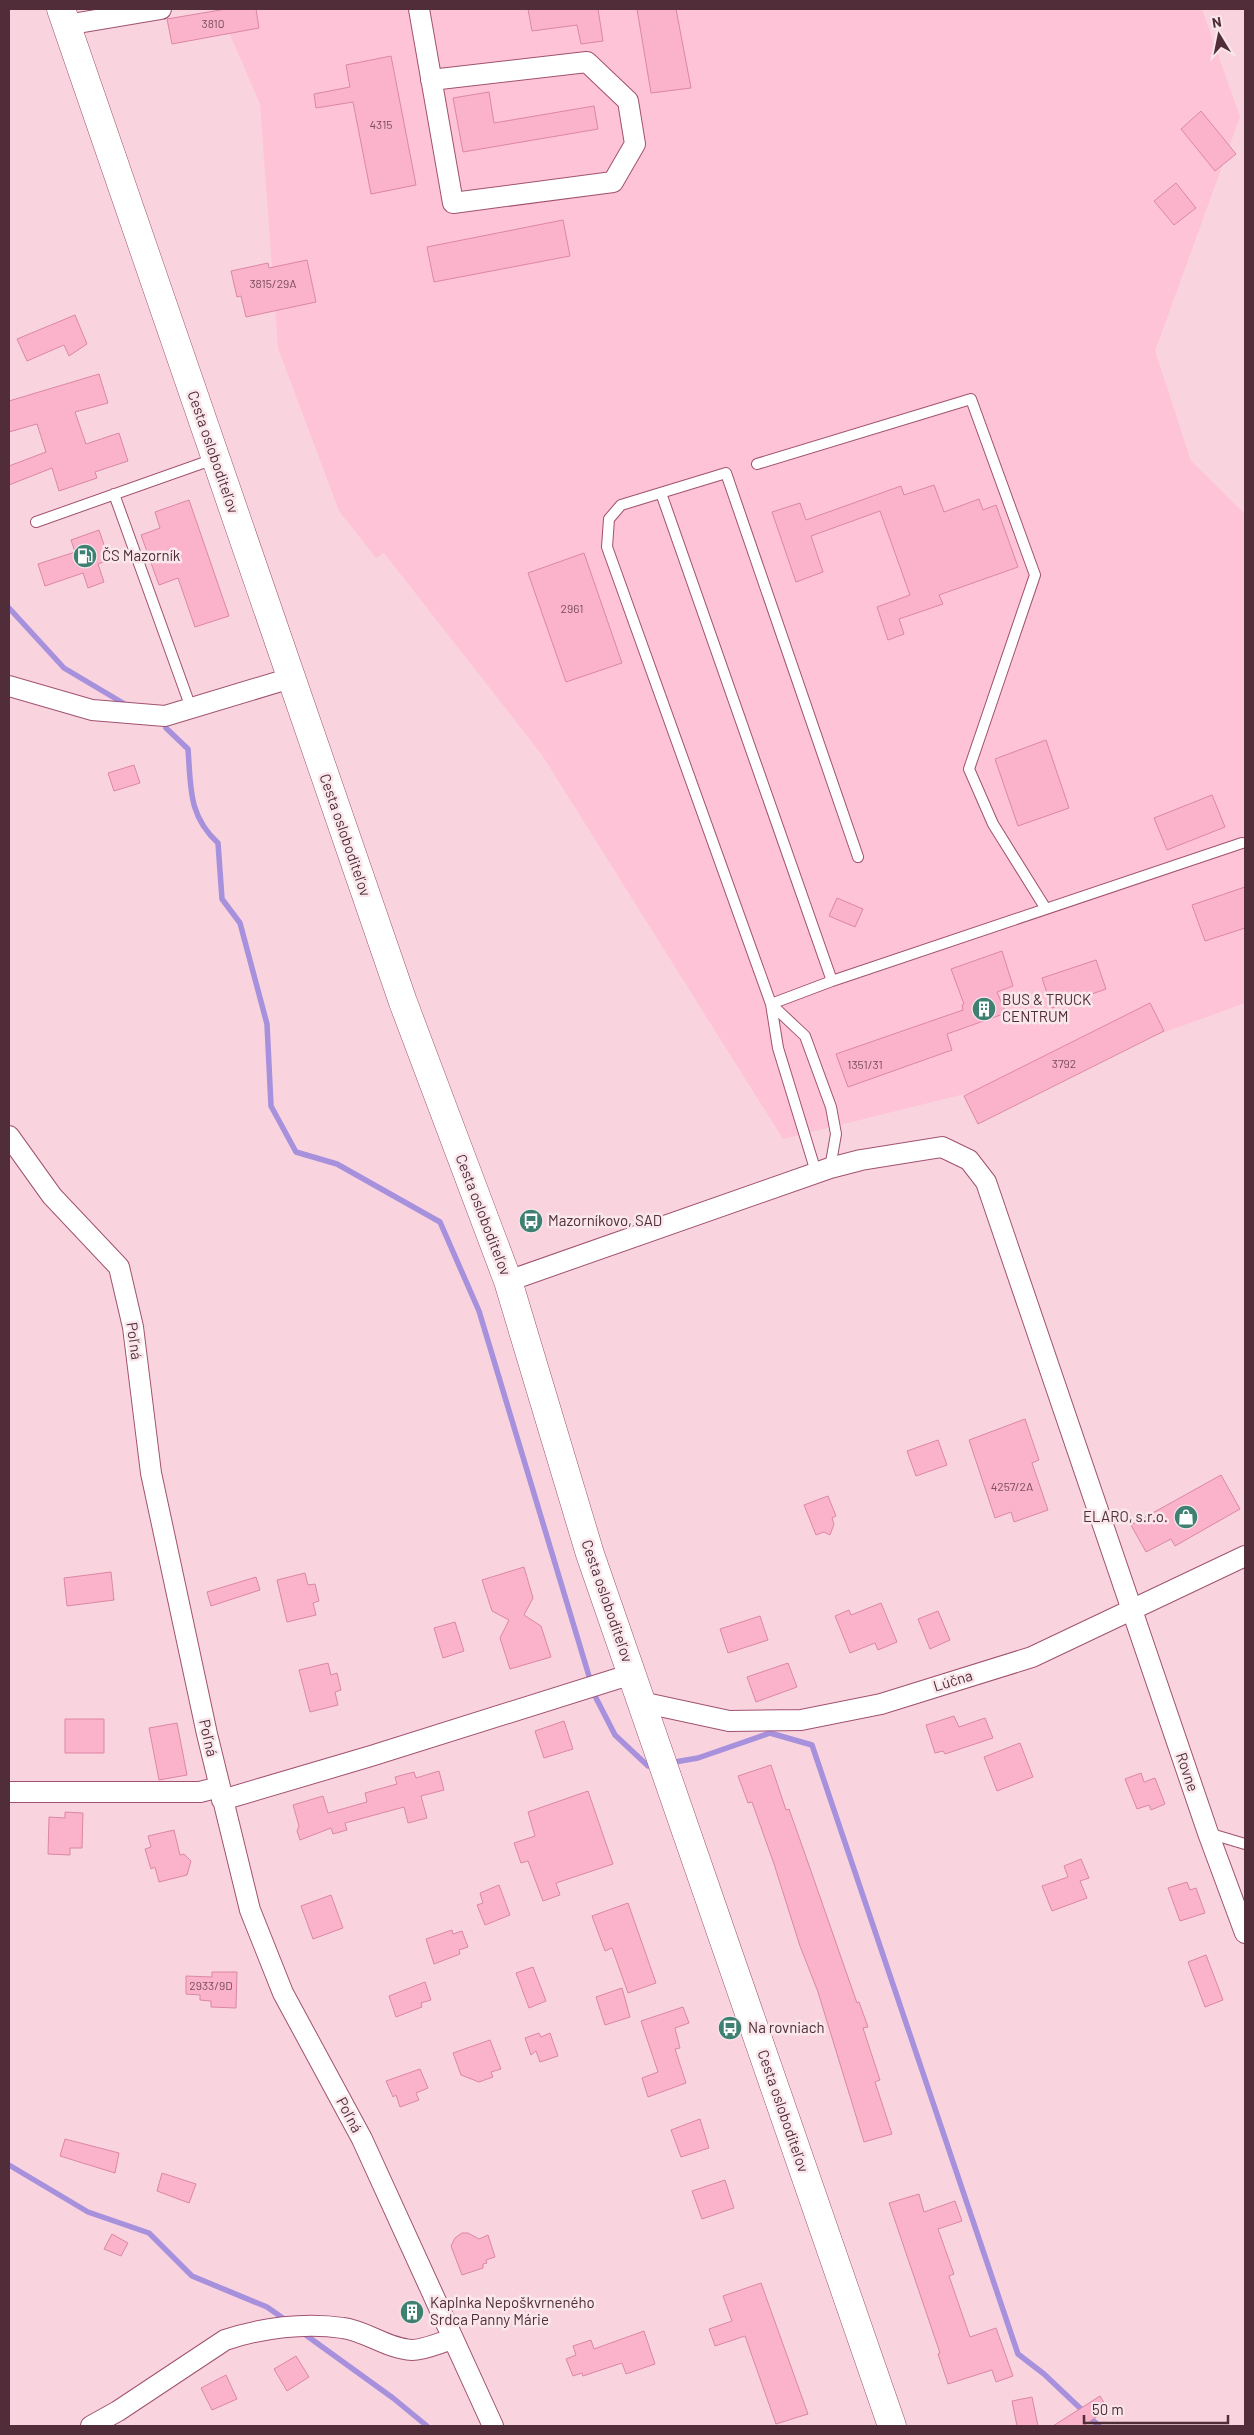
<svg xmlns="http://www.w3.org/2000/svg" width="1254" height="2435" font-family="Barlow,sans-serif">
<rect width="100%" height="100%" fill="#f9d4df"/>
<path fill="#fec3d6" d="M 219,9 L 1202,9 L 1240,117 L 1155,351 L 1191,461 L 1245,514 L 1245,1003 L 1061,1070 L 783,1139 L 542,755 L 384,553 L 376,558 L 339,511 L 278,348 L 260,104 Z"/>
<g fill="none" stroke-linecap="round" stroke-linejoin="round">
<path stroke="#a790dc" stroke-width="5.5" d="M 9,608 L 64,668 L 128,706
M 166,728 L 188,749 C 191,787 188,816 218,843 L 222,899 L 240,923 L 267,1024 L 271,1106 L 296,1152 L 337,1164 L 440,1222 L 479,1311 L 595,1696 L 615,1735 L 648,1766 L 655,1765
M 669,1763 L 698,1758 L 770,1733 L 812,1745 L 1018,2354 L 1044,2374 L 1099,2426
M 9,2165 L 88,2212 L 149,2233 L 192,2276 L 267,2307 L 287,2321
M 303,2333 L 393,2398 L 427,2426"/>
</g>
<path fill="#fbb2cb" stroke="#dc87a5" d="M 226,9 L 256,9 L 259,28 L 172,44 L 167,19 Z
M 528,9 L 598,9 L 603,41 L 581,44 L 577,25 L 532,31 Z
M 637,9 L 676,9 L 691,88 L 651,93 Z
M 391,56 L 416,185 L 371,194 L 353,102 L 316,108 L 314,94 L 350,87 L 346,65 Z
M 489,92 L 494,123 L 594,106 L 598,129 L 463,152 L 453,98 Z
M 1201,111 L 1236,154 L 1215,171 L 1181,129 Z
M 1176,183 L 1196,208 L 1174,225 L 1154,201 Z
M 563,220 L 570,256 L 434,282 L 427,247 Z
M 307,260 L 316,302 L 246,317 L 241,296 L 237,297 L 231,271 L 268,263 L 269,268 Z
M 75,315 L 87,344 L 69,356 L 64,345 L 27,361 L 17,339 Z
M 99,374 L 108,403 L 75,412 L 86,444 L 119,433 L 128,461 L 95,472 L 97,478 L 59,491 L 52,468 L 9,485 L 9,466 L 46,452 L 37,424 L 9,432 L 9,401 Z
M 934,485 L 944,512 L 979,499 L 983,510 L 996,505 L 1018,567 L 939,595 L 943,604 L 899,619 L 904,634 L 888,640 L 877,607 L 910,595 L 880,511 L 811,536 L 823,572 L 796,582 L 772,512 L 800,503 L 806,520 L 901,486 L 904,495 Z
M 189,500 L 229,616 L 195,627 L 178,578 L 159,585 L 141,535 L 160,528 L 155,512 Z
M 99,530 L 109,560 L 98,564 L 104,582 L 88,588 L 83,573 L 45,586 L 38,564 L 75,552 L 71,540 Z
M 584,553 L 622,663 L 566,682 L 528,573 Z
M 1046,740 L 1069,808 L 1018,826 L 995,759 Z
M 134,765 L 140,783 L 114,791 L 108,773 Z
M 1212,795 L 1225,827 L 1167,850 L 1154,818 Z
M 1245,887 L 1245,928 L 1205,941 L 1192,905 Z
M 837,898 L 863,909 L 855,927 L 829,916 Z
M 1002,951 L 1013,986 L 997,992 L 1006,1013 L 947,1034 L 952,1050 L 848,1087 L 836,1054 L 963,1010 L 962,1005 L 964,1004 L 951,969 Z
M 1096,960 L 1106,989 L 1052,1008 L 1042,978 Z
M 1150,1003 L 1164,1031 L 978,1124 L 964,1096 Z
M 1025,1419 L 1039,1460 L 1032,1463 L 1048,1510 L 1014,1522 L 1011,1512 L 995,1518 L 969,1440 Z
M 938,1440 L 947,1465 L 916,1476 L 907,1451 Z
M 1221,1475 L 1240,1509 L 1175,1546 L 1171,1539 L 1146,1552 L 1131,1525 Z
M 828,1496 L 836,1516 L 832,1518 L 834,1524 L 830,1535 L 824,1532 L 816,1535 L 804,1505 Z
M 524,1567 L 533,1598 L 524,1615 L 541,1626 L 551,1657 L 510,1669 L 500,1638 L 509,1620 L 492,1611 L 482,1580 Z
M 111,1572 L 114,1600 L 67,1606 L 64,1578 Z
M 305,1573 L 308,1585 L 315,1584 L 319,1601 L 313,1603 L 316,1615 L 287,1622 L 277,1580 Z
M 256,1577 L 260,1590 L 211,1606 L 207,1592 Z
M 881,1603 L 897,1642 L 878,1650 L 875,1643 L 850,1653 L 835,1616 L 849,1610 L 851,1615 Z
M 938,1611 L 950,1640 L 930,1649 L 918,1619 Z
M 760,1616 L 768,1640 L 728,1653 L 720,1629 Z
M 455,1622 L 464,1651 L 443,1658 L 434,1628 Z
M 328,1663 L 331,1675 L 337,1673 L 341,1690 L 335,1692 L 338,1705 L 310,1712 L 299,1670 Z
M 788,1663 L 797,1687 L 756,1702 L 747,1677 Z
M 954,1716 L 959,1727 L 985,1718 L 993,1738 L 945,1754 L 943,1751 L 935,1753 L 926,1725 Z
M 65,1719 L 104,1719 L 104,1753 L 65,1753 Z
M 564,1721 L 573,1749 L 544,1758 L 535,1731 Z
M 177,1723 L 187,1775 L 159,1780 L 149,1728 Z
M 1020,1743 L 1033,1777 L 997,1791 L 984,1757 Z
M 771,1765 L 786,1810 L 789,1809 L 805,1854 L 857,2003 L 859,2002 L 868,2027 L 863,2028 L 880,2080 L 875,2082 L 892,2134 L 864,2142 L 818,1992 L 800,1946 L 774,1864 L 752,1802 L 748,1803 L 738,1776 Z
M 439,1771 L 444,1790 L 421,1796 L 427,1818 L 408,1823 L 404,1807 L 345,1823 L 347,1830 L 333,1834 L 331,1828 L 300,1840 L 297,1831 L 299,1826 L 293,1805 L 323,1796 L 328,1813 L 367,1802 L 365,1793 L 397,1784 L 395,1777 L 414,1772 L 416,1778 Z
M 1141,1773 L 1144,1782 L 1155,1778 L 1165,1804 L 1151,1810 L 1149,1805 L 1137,1809 L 1125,1779 Z
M 588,1791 L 613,1864 L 556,1883 L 560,1895 L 543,1901 L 528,1861 L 521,1863 L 514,1843 L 535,1836 L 528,1812 Z
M 65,1812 L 83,1813 L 82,1848 L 70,1848 L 70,1855 L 48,1854 L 49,1817 L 65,1818 Z
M 174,1830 L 180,1855 L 184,1854 L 191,1861 L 187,1875 L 159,1882 L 155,1867 L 151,1869 L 145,1849 L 151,1847 L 148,1836 Z
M 1081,1859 L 1089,1878 L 1080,1881 L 1087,1898 L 1052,1911 L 1042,1886 L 1068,1877 L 1064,1866 Z
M 1187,1882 L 1190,1890 L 1196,1888 L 1205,1913 L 1180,1921 L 1168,1888 Z
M 499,1885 L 510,1915 L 485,1925 L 477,1905 L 483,1903 L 480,1893 Z
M 331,1895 L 343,1928 L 313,1939 L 301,1906 Z
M 628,1903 L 656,1983 L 628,1993 L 612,1948 L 605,1951 L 592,1916 Z
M 452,1930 L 453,1934 L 462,1931 L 468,1947 L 459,1950 L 460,1954 L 434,1964 L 426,1939 Z
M 1206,1955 L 1223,2000 L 1205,2007 L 1188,1962 Z
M 533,1967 L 546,2001 L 529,2008 L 516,1973 Z
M 212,1972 L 237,1972 L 236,2008 L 211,2007 L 211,2001 L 200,2000 L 200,1995 L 186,1994 L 186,1976 L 212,1977 Z
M 425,1982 L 431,2000 L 421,2003 L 422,2007 L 396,2017 L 389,1996 Z
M 622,1988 L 630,2017 L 605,2025 L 596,1997 Z
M 683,2007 L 689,2023 L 675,2028 L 680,2048 L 675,2049 L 686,2083 L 648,2097 L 642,2078 L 658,2072 L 641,2021 Z
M 539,2033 L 541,2037 L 550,2033 L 558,2056 L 540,2062 L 536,2051 L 531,2055 L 525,2038 Z
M 490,2040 L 501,2069 L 491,2072 L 493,2077 L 479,2082 L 461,2075 L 453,2053 Z
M 420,2069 L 428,2088 L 416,2093 L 419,2100 L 400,2107 L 396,2095 L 393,2097 L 386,2081 Z
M 700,2119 L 709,2148 L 681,2157 L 671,2130 Z
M 65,2139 L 119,2153 L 115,2173 L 60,2156 Z
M 162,2173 L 196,2184 L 189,2203 L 157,2191 Z
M 725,2180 L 734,2208 L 702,2219 L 692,2191 Z
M 919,2194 L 924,2212 L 955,2201 L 962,2221 L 938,2229 L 954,2274 L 949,2276 L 970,2337 L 996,2328 L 1013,2376 L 996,2382 L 992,2370 L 948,2384 L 938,2354 L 940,2353 L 889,2203 Z
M 462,2233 L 468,2233 L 479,2239 L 488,2235 L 495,2257 L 486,2260 L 487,2263 L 483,2264 L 483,2268 L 462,2275 L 451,2246 L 455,2238 Z
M 112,2234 L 128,2243 L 121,2256 L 104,2249 Z
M 761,2283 L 808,2414 L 776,2424 L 745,2336 L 715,2346 L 709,2329 L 732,2321 L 723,2296 Z
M 644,2331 L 655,2364 L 626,2374 L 622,2363 L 583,2376 L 582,2373 L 573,2376 L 566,2359 L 576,2355 L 573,2346 L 591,2340 L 594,2349 Z
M 296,2356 L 309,2377 L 287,2391 L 274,2369 Z
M 226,2375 L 237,2399 L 212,2410 L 201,2388 Z
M 1100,2396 L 1108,2409 L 1083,2426 L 1053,2426 Z
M 1032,2397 L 1038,2426 L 1017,2426 L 1012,2401 Z"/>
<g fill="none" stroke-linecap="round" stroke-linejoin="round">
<g stroke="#a15270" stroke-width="12">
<path id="service" d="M 757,464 L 971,399 L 1035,575 L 969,769 L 993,824 L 1046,909
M 661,493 L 832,981 L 771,1004 L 805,1036 L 831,1107 L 836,1134 L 830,1168
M 114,494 L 191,708
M 36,522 L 214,459
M 832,981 L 1242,843
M 816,1172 L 778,1048 L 771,1004 L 607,547 L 609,519 L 621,505 L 726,473 L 858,857
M 1208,1833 L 1245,1844"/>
</g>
<g stroke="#a15270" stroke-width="22">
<path id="minor" d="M 419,9 L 453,203 L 613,182 L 635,144 L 628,101 L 587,62 L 431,80
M 66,25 L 161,9
M 9,686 L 92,710 L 165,716 L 291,678
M 9,1136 L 52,1196 L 119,1267 L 133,1327 L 151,1473 L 207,1734 L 250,1910 L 283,1993 L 362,2139 L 493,2426
M 508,1281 L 830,1168 L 861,1160 L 942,1147 L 969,1160 L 986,1182 L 1208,1833 L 1245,1933
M 641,1702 L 729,1721 L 801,1720 L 881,1704 L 1032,1657 L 1245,1556
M 9,1792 L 200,1792 L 219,1787
M 222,1800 L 371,1756 L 632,1674
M 91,2426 L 118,2411 L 225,2340 C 261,2328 305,2322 343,2328 C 366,2331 388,2349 412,2350 C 425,2350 441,2342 453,2339"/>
</g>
<g stroke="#a15270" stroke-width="29">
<path id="secondary" d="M 61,9 L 403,1002 L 508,1281 L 590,1554 L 892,2426"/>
</g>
<use href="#service" stroke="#fff" stroke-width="10"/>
<use href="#minor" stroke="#fff" stroke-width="20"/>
<use href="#secondary" stroke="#fff" stroke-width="28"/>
</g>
<defs>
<g id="fuel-disc" transform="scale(1.25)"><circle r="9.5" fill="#3e8072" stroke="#fae7ec"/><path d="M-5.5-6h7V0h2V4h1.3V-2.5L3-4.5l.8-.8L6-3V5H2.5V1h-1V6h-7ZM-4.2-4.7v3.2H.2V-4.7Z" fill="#fff"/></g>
<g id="building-disc" transform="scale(1.25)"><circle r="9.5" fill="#3e8072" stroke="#fae7ec"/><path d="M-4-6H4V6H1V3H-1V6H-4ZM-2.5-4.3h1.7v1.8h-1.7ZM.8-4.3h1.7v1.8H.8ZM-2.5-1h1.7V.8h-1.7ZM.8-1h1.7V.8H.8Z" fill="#fff"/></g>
<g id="bus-disc" transform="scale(1.25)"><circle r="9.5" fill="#3e8072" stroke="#fae7ec"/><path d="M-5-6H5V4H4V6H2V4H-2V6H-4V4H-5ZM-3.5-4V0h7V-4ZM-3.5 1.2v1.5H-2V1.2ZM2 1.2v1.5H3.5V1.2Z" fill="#fff"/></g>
<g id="shop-disc" transform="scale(1.25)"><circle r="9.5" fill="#3e8072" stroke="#fae7ec"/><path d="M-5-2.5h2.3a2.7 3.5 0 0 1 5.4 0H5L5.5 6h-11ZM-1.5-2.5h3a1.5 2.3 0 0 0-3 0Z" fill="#fff"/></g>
</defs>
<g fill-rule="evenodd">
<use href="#fuel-disc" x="85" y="556"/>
<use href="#building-disc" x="984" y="1009"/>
<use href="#bus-disc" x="531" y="1221"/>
<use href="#shop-disc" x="1186" y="1517"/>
<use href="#bus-disc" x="730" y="2028"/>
<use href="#building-disc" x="412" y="2312"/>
</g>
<g text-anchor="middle" stroke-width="5" stroke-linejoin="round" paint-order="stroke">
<g font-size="12" fill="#7b4e5e">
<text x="213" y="28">3810</text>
<text x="381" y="129">4315</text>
<text x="273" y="288">3815/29A</text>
<text x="572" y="613">2961</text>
<text x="1064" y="1068">3792</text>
<text x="865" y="1069">1351/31</text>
<text x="1012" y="1491">4257/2A</text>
<text x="211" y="1990">2933/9D</text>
</g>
<g font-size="15" fill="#502d39" stroke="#fae7ec">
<text transform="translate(213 452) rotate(71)" y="5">Cesta osloboditeľov</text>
<text transform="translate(345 835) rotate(71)" y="5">Cesta osloboditeľov</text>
<text transform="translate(483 1215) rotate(69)" y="5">Cesta osloboditeľov</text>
<text transform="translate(134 1341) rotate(82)" y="5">Poľná</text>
<text transform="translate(607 1601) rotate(71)" y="5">Cesta osloboditeľov</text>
<text transform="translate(953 1681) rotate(-17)" y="5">Lúčna</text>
<text transform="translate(208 1738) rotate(77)" y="5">Poľná</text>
<text transform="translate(1187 1772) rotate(71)" y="5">Rovne</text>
<text transform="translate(783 2111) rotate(71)" y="5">Cesta osloboditeľov</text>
<text transform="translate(349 2115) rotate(62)" y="5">Poľná</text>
</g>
<g font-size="15" fill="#502d39" stroke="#fae7ec" text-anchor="start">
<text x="102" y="561">ČS Mazorník</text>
<text x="1002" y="1005">BUS &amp; TRUCK<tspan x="1002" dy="17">CENTRUM</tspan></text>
<text x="548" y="1226">Mazorníkovo, SAD</text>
<text x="1168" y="1522" text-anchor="end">ELARO, s.r.o.</text>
<text x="748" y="2033">Na rovniach</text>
<text x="430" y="2308">Kaplnka Nepoškvrneného<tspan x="430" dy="17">Srdca Panny Márie</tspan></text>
</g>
</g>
<rect width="1254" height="2435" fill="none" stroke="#502d39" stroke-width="20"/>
<g transform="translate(1219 35) rotate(350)" stroke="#fae7ec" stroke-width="4" paint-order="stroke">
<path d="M0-4L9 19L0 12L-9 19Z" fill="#502d39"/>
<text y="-8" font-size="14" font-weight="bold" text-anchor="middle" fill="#502d39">N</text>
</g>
<path d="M1084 2415v8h144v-8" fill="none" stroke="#502d39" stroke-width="2.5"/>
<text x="1092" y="2415" font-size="15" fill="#502d39" stroke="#fae7ec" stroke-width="4" paint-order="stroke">50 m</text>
</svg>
